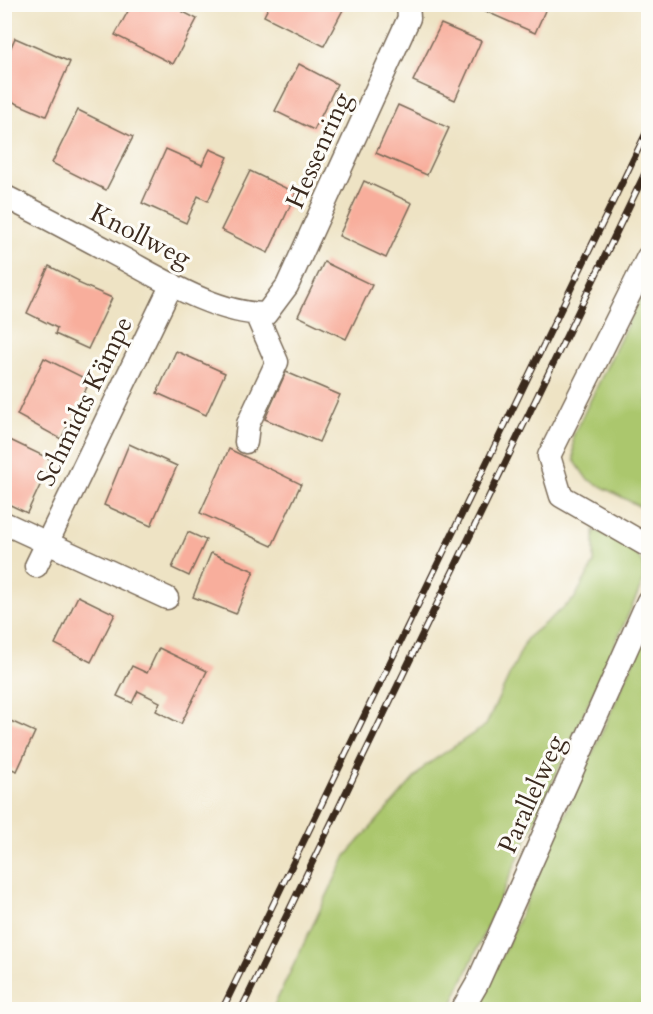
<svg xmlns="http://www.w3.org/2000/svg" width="653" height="1014" font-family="Cardo,serif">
<rect width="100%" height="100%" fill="#fdfcf7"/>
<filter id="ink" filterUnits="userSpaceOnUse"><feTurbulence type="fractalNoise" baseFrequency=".0167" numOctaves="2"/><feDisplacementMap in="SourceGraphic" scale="12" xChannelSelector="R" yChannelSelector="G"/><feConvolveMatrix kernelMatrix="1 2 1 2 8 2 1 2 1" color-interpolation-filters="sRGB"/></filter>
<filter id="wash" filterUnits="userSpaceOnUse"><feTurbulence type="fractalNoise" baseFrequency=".008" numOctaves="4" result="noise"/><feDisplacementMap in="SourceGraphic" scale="24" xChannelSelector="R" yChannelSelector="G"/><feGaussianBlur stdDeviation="1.35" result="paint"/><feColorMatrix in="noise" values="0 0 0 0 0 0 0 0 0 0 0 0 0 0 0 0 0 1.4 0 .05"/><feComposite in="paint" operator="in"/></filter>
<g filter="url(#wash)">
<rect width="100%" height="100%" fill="#eee3c4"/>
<path fill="#abc76d" stroke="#737846" stroke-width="1.5" d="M 648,282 L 648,511 L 587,479 L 574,460 L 573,436 Z
M 594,530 L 628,543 L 643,563 L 643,582 L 450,1009 L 272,1010 L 346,856 L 425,766 L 486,725 L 527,638 L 574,599 L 594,563 Z
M 647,631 L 648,632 L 648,1009 L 478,1010 Z"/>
<g id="blocks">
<path fill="#f8ae9c" d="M 132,4 L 168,4 L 197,19 L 173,64 L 115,35 Z
M 270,4 L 346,4 L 324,46 L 264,16 Z
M 469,4 L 548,4 L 535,33 Z
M 441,24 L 481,41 L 455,100 L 413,81 Z
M 15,38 L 70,62 L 46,116 L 4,98 L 4,63 Z
M 299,64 L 337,84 L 314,130 L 275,111 Z
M 398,105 L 449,128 L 427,175 L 376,153 Z
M 78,110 L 133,137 L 106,190 L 52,163 Z
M 166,149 L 202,165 L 210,149 L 228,157 L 208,201 L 198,196 L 186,223 L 142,203 Z
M 250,171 L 296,193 L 268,253 L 221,230 Z
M 364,181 L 412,203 L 386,258 L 339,236 Z
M 324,262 L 372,285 L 346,339 L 298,316 Z
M 49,266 L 79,281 L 78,283 L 112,298 L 88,349 L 55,334 L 57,328 L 27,313 Z
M 176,351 L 225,373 L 206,415 L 157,393 Z
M 44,358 L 90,381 L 61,439 L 17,415 Z
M 286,372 L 340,395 L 319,442 L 265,419 Z
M 10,440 L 52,460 L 27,513 L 4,502 L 4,451 Z
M 129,444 L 177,466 L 151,526 L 104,505 Z
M 229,449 L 301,484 L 272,546 L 200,513 Z
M 188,532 L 206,540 L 189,576 L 172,568 Z
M 211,553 L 254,571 L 236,614 L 193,597 Z
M 78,596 L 115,614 L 91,662 L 55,644 Z
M 159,648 L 207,671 L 181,724 L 156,711 L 160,702 L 138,691 L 132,703 L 117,696 L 132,666 L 147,673 Z
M 4,718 L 35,732 L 17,771 L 4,766 Z"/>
</g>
</g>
<g filter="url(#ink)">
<use href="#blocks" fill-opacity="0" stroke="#7a6b58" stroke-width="1.5"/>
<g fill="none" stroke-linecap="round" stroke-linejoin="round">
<g stroke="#7a6b58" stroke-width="25">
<path id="street" d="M 4,196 C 44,216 83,237 122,258 C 165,281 217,314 266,314 L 287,286 L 409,18 L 408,4
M 648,257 L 549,456 L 561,496 L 648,546
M 246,442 L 248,424 L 277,362 L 256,314
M 4,523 L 167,598
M 36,566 L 172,284
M 462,1010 L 477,984 L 648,601"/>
</g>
<use href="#street" stroke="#fff" stroke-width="22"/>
<g stroke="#3b2a1e" stroke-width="7">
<path id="rail" d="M 222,1010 L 648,129
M 241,1010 L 648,167"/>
</g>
<use href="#rail" stroke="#fdfcf7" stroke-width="4.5" stroke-dasharray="14" stroke-linecap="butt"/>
</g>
</g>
<g text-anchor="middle" stroke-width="6" stroke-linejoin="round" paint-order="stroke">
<g font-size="26" fill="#3b2a1e" stroke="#fdfcf7">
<text transform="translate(318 150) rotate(-66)" y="9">Hessenring</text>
<text transform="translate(141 235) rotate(27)" y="9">Knollweg</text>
<text transform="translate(84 401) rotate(-64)" y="9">Schmidts Kämpe</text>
<text transform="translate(531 794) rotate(-66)" y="9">Parallelweg</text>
</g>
</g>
<rect width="653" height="1014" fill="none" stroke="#fdfcf7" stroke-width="24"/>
</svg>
